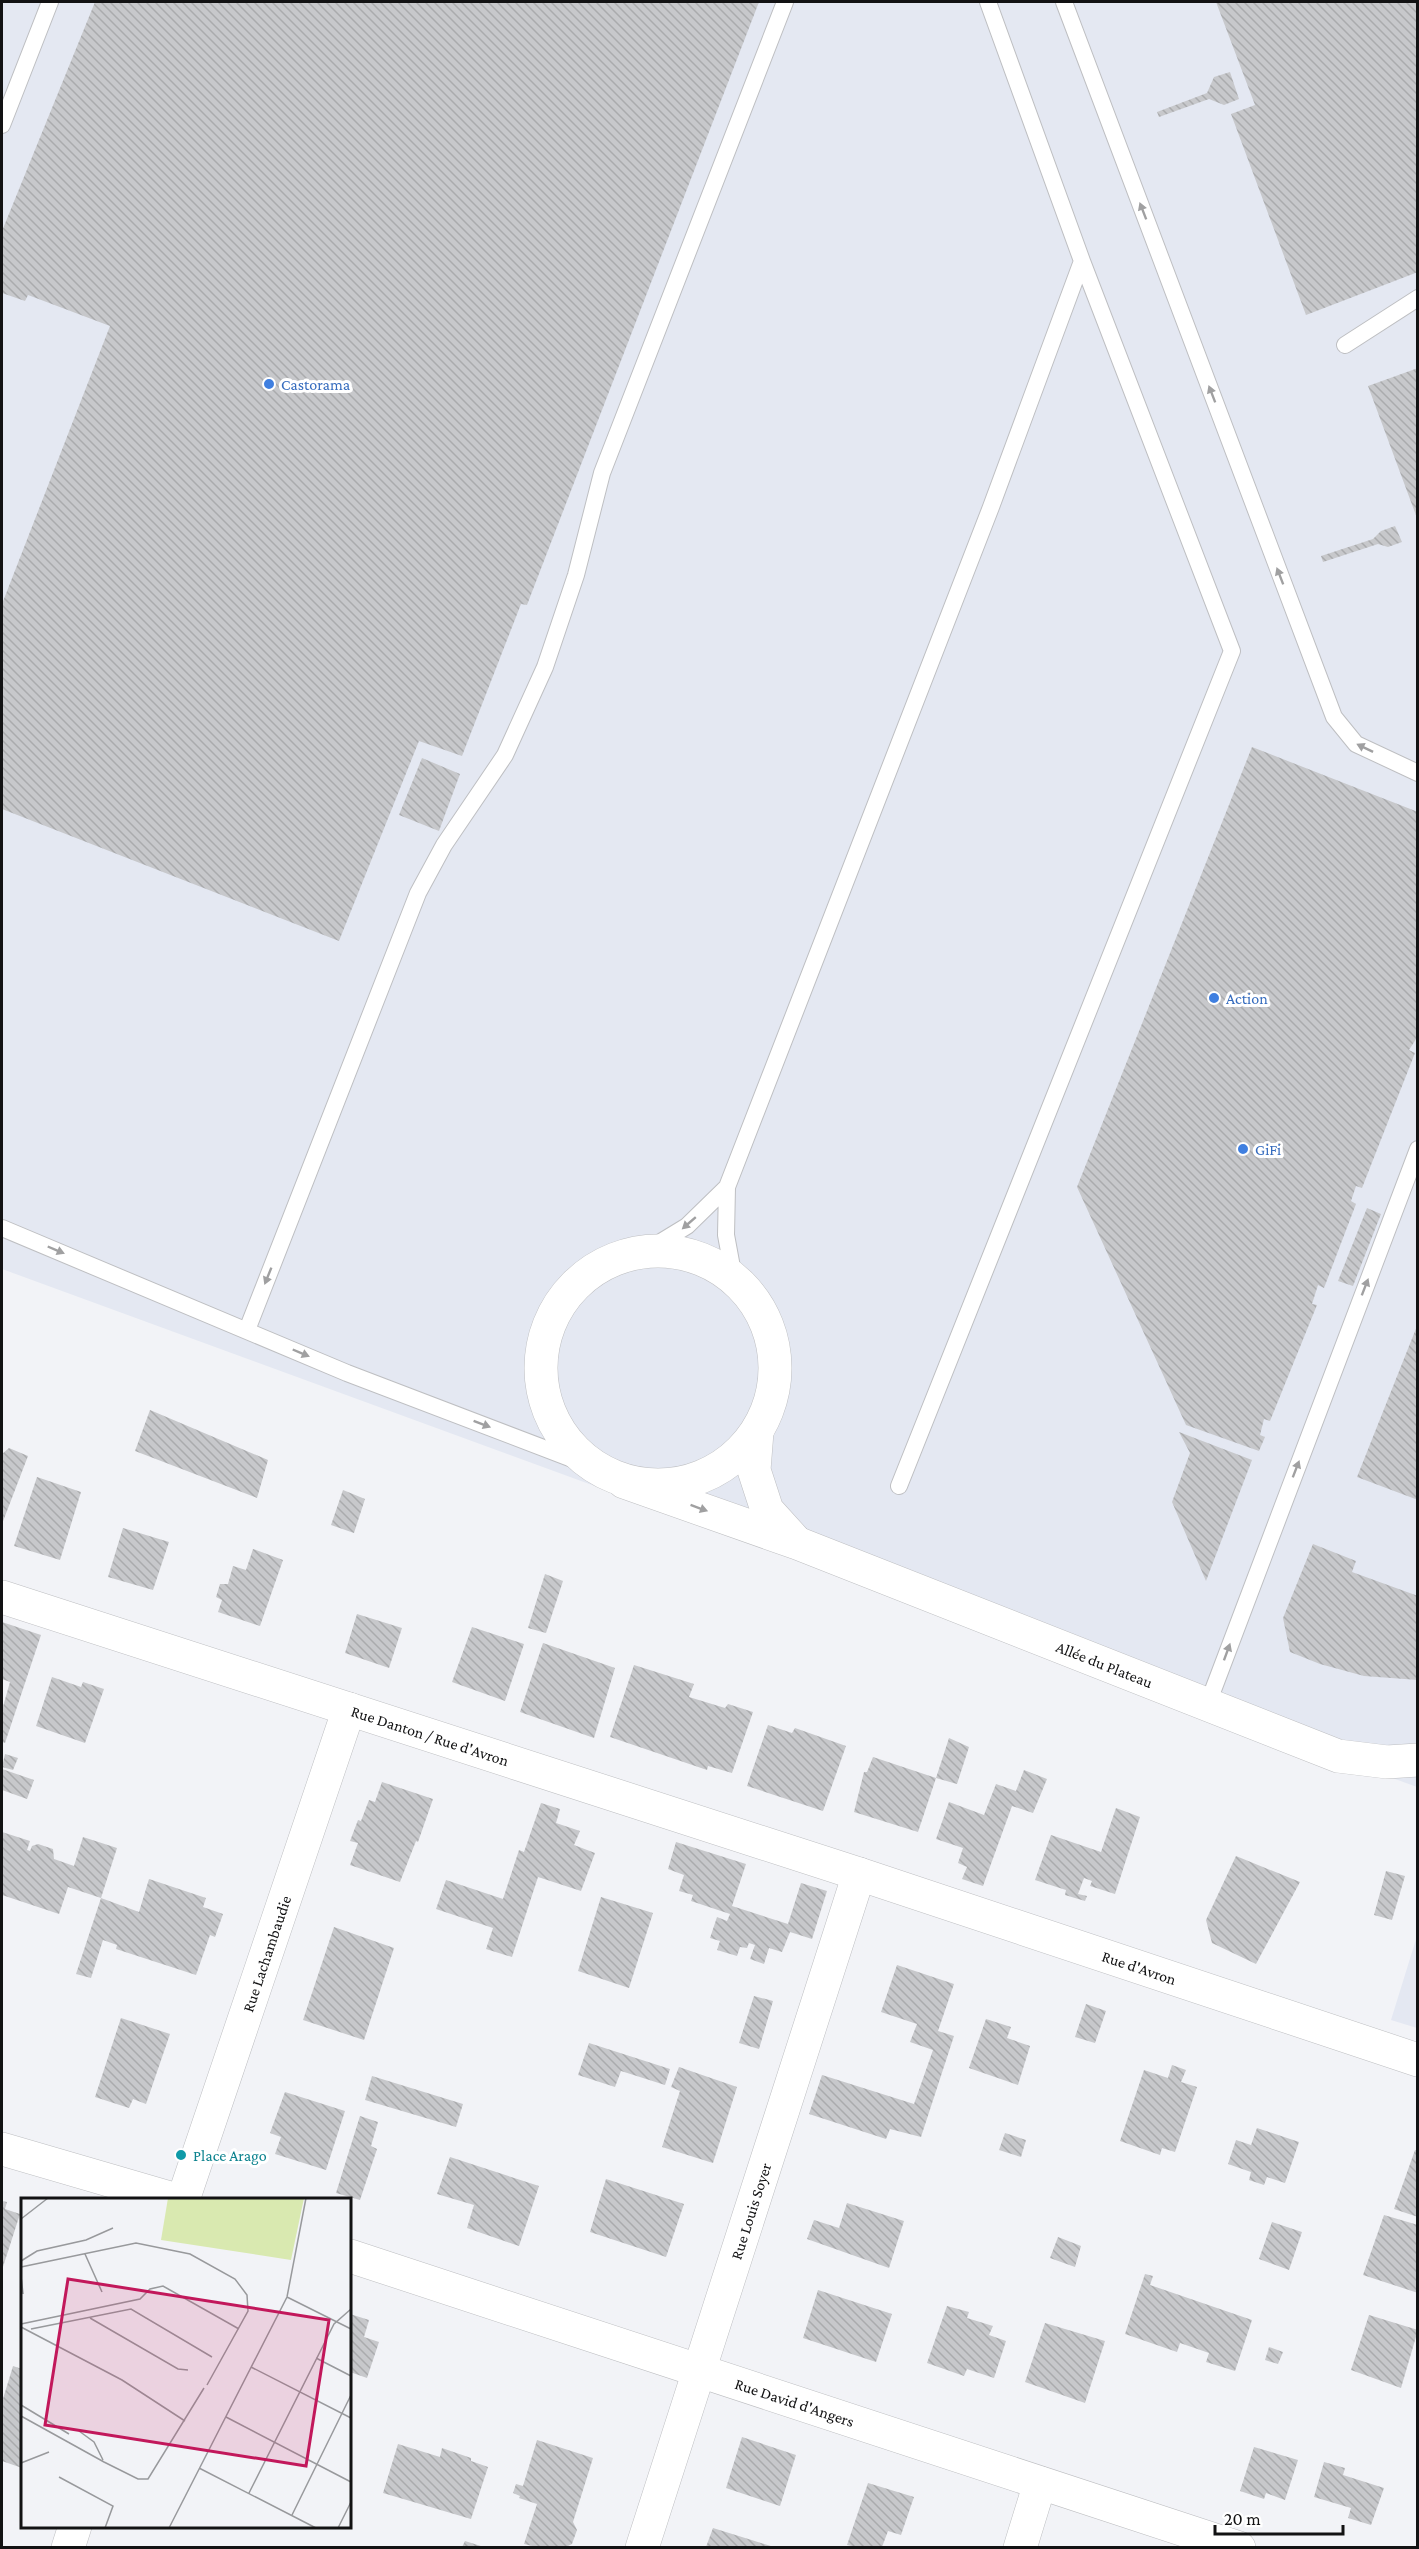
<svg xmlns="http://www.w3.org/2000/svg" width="1419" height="2549" font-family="'Crimson Pro',serif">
<defs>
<pattern id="building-back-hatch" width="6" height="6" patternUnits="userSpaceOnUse" patternTransform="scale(1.5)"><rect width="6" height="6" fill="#c7c8cb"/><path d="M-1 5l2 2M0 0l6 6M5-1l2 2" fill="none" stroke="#aaabad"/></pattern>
</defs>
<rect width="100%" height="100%" fill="#f2f3f7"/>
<path fill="#e4e8f2" d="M 2,2 L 1417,2 L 1417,1787 L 2,1269 Z
M 1417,1936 L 1417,2028 L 1391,2020 Z"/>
<path fill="url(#building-back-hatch)" d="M 95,2 L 759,2 L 527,605 L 521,604 L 462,756 L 419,741 L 339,941 L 2,809 L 2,604 L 110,326 L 28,295 L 25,301 L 2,293 L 2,231 Z
M 1216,2 L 1418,2 L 1418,272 L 1306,315 L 1231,114 L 1255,105 Z
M 1230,72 L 1239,99 L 1224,105 L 1209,99 L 1159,117 L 1157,112 L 1207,93 L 1214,77 Z
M 1418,368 L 1418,517 L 1417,518 L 1368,386 Z
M 1395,526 L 1402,542 L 1388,547 L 1378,544 L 1323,562 L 1321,556 L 1373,539 L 1381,531 Z
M 1252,747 L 1418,812 L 1418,1036 L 1409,1050 L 1415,1053 L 1362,1188 L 1356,1186 L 1351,1201 L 1356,1204 L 1324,1288 L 1318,1285 L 1312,1304 L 1317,1305 L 1270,1421 L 1264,1419 L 1260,1435 L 1265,1437 L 1259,1451 L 1186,1425 L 1077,1187 Z
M 422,758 L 460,774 L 439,831 L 399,815 Z
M 1367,1208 L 1381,1214 L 1353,1286 L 1338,1281 Z
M 1417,1326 L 1418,1326 L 1418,1500 L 1357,1477 Z
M 150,1410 L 268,1460 L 257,1498 L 135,1451 Z
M 1179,1432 L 1252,1460 L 1206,1581 L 1172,1502 L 1190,1453 Z
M 9,1448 L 28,1456 L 2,1524 L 2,1454 Z
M 37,1477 L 81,1492 L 60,1560 L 14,1546 Z
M 343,1490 L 365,1499 L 354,1533 L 331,1525 Z
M 123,1528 L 169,1542 L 153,1590 L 108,1577 Z
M 1313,1544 L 1356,1561 L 1352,1572 L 1418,1596 L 1418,1680 L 1364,1676 L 1320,1664 L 1290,1652 L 1283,1618 Z
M 253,1549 L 283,1560 L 260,1626 L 218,1612 L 222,1600 L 216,1597 L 220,1584 L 228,1584 L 233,1566 L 246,1570 Z
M 545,1574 L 563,1581 L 546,1633 L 528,1628 Z
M 357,1614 L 402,1628 L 389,1668 L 345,1653 Z
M 2,1622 L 41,1635 L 5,1743 L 2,1742 L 2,1710 L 10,1682 L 2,1679 Z
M 472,1627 L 524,1644 L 505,1701 L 452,1682 Z
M 543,1643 L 615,1668 L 594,1738 L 520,1712 Z
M 634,1665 L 694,1684 L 689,1697 L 725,1708 L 728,1704 L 753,1712 L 732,1773 L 708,1766 L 707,1770 L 610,1737 Z
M 52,1677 L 81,1687 L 83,1682 L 104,1689 L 85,1743 L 36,1726 Z
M 768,1725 L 792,1733 L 795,1728 L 846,1746 L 823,1811 L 747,1786 Z
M 949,1738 L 969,1747 L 957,1784 L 936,1778 Z
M 5,1754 L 18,1758 L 13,1770 L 2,1767 Z
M 873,1757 L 936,1778 L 918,1832 L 854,1812 L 864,1772 L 867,1772 Z
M 2,1769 L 34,1780 L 27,1799 L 2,1790 Z
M 1024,1770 L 1047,1779 L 1033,1813 L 1012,1806 L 983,1886 L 962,1879 L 967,1867 L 958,1863 L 963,1848 L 936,1839 L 949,1802 L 984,1815 L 996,1784 L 1016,1791 Z
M 382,1782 L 433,1799 L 418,1842 L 416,1841 L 400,1882 L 350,1865 L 358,1843 L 350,1841 L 358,1820 L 361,1821 L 369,1800 L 375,1802 Z
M 541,1803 L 560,1809 L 556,1823 L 580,1831 L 574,1845 L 595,1853 L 581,1891 L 538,1877 L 512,1957 L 486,1949 L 493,1928 L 436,1909 L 446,1880 L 503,1899 L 519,1850 L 524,1852 Z
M 1116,1808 L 1140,1817 L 1115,1894 L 1090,1886 L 1092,1881 L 1084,1878 L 1078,1894 L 1087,1896 L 1085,1901 L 1065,1895 L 1066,1890 L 1035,1880 L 1051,1835 L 1101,1852 Z
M 2,1832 L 30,1841 L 27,1850 L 30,1851 L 32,1846 L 38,1844 L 53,1849 L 54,1859 L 74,1866 L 83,1837 L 117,1848 L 101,1898 L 68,1887 L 59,1914 L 2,1895 Z
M 676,1842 L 746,1864 L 732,1906 L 788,1924 L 801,1883 L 827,1891 L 812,1939 L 790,1932 L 782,1952 L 769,1948 L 764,1964 L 750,1959 L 755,1945 L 749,1943 L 747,1948 L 740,1947 L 737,1956 L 717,1950 L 720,1941 L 710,1938 L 717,1917 L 727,1921 L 730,1914 L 691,1901 L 693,1895 L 679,1891 L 684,1875 L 668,1869 Z
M 1236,1856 L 1300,1882 L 1256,1964 L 1212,1943 L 1206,1920 Z
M 1386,1871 L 1405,1876 L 1392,1920 L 1374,1915 Z
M 149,1879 L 206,1898 L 203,1907 L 223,1914 L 215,1937 L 210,1935 L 196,1975 L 116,1949 L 117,1945 L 103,1940 L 91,1978 L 76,1974 L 101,1898 L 139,1912 Z
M 601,1897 L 653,1913 L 629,1988 L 578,1971 Z
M 334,1927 L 394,1948 L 364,2040 L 303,2020 Z
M 897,1965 L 954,1984 L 938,2031 L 954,2036 L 921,2137 L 890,2129 L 886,2139 L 809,2114 L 822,2075 L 914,2104 L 933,2050 L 910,2042 L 917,2024 L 881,2012 Z
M 754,1996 L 773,2001 L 759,2049 L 739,2043 Z
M 1086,2004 L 1106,2011 L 1095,2043 L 1075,2037 Z
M 121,2018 L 170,2034 L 146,2104 L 133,2099 L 129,2108 L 95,2097 Z
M 986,2019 L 1011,2027 L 1007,2038 L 1030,2046 L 1018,2085 L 969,2068 Z
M 589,2043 L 670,2069 L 665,2085 L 621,2071 L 615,2087 L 578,2075 Z
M 1172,2065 L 1186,2070 L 1181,2082 L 1197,2087 L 1175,2152 L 1162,2148 L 1160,2155 L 1120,2141 L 1144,2070 L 1168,2078 Z
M 679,2067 L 737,2087 L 713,2163 L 662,2147 L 680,2091 L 671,2087 Z
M 372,2076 L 463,2104 L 456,2127 L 365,2100 Z
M 285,2092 L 345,2111 L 326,2170 L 275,2154 L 281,2137 L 270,2133 Z
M 360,2116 L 378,2122 L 371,2146 L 377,2149 L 360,2200 L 336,2193 Z
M 1257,2128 L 1299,2142 L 1285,2183 L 1267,2177 L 1264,2185 L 1249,2180 L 1251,2172 L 1228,2164 L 1236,2140 L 1251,2145 Z
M 1005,2133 L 1026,2140 L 1021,2157 L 999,2150 Z
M 1415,2150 L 1418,2151 L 1418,2217 L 1394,2209 Z
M 450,2157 L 539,2186 L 519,2246 L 467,2228 L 474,2205 L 437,2194 Z
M 606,2179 L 684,2204 L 666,2257 L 590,2232 Z
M 2,2201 L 7,2202 L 5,2209 L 20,2214 L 2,2270 Z
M 847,2203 L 904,2221 L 889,2268 L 807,2239 L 814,2220 L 839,2228 Z
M 1384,2215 L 1418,2225 L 1418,2293 L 1363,2275 Z
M 1272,2222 L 1302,2232 L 1289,2270 L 1259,2259 Z
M 1058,2237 L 1081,2246 L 1075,2267 L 1050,2258 Z
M 1145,2274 L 1153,2276 L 1150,2285 L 1252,2320 L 1235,2371 L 1206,2362 L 1209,2353 L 1180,2343 L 1177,2352 L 1125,2334 Z
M 818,2290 L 892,2314 L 876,2362 L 803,2338 Z
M 947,2306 L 969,2312 L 967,2318 L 993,2326 L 989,2335 L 1006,2341 L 994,2378 L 967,2369 L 964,2376 L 927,2363 Z
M 350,2314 L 369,2320 L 364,2337 L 379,2342 L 367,2378 L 350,2372 Z
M 1369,2315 L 1418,2330 L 1401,2388 L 1351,2370 Z
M 1045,2323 L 1105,2341 L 1085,2403 L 1025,2382 Z
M 1269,2347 L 1283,2352 L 1278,2364 L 1265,2360 Z
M 13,2366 L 22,2369 L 22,2468 L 2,2461 L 2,2402 Z
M 742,2437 L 796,2455 L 780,2506 L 726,2488 Z
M 537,2440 L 593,2458 L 573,2522 L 577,2530 L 572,2544 L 566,2547 L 536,2547 L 524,2544 L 537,2504 L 519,2498 L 520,2496 L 513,2493 L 516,2484 L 523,2486 Z
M 398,2444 L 440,2457 L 442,2448 L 471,2458 L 471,2461 L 488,2467 L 471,2519 L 383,2493 Z
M 1254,2447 L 1298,2460 L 1285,2500 L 1266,2493 L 1264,2499 L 1240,2491 Z
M 1324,2462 L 1345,2468 L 1343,2475 L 1384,2488 L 1371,2525 L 1348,2518 L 1351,2508 L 1314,2497 Z
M 868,2483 L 914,2497 L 901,2535 L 888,2531 L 882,2547 L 856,2547 L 847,2545 Z
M 713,2528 L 774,2547 L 706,2547 Z
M 465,2541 L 484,2547 L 462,2547 Z"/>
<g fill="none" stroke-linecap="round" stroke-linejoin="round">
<g stroke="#bebfc2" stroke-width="18">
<path id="service" d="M 1064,2 L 1334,717 L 1356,744 L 1418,773
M 2,125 L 50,2
M 1345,345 L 1418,298
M 2,1228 L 347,1373 L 588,1465
M 646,1251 L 687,1226 L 727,1187
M 734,1278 L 726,1235 L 727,1187 L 991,507 L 1082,261
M 247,1330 L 418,893 L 444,845 L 505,755 L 545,667 L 576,575 L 602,473 L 785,2
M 899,1486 L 1232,651 L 1082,261 L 988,2
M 1207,1706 L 1418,1149"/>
</g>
<g stroke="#bebfc2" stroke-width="34">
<g id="minor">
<circle cx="658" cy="1368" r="117"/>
<path d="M 757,1432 L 754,1470 L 767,1510 L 796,1542"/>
<path id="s1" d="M 624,1482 L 797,1543 L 1338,1756 L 1387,1762 L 1418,1760"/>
<path id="s2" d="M 2,1597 L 859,1874 L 1418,2060"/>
<path d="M 2,2149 L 177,2200"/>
<path id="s3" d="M 183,2200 L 349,1709"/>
<path id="s4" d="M 350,2256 L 1239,2548"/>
<path d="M 68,2548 L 75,2526"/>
<path id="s5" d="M 642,2548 L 859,1874"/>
<path d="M 1020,2548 L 1040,2483"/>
</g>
</g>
<use href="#service" stroke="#fff" stroke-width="16"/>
<use href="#minor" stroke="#fff" stroke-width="33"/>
</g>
<defs><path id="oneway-solid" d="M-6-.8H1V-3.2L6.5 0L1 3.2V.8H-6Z" transform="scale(1.5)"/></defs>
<g fill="#a0a0a1">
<use href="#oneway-solid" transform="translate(1143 211) rotate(-111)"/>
<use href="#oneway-solid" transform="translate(1212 394) rotate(-111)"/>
<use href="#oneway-solid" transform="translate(1280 576) rotate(-111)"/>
<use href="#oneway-solid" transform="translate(1365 748) rotate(-154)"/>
<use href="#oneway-solid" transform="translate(689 1223) rotate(139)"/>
<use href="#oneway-solid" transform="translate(56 1250) rotate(23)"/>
<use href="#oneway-solid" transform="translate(268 1276) rotate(112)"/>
<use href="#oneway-solid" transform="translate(1365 1287) rotate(-69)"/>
<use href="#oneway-solid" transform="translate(301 1353) rotate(23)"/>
<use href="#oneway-solid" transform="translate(482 1424) rotate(21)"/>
<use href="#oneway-solid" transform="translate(1296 1469) rotate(-69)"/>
<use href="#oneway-solid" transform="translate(699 1508) rotate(20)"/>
<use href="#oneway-solid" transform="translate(1227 1652) rotate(-70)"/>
</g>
<g fill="#3f7fe0" stroke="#fff" stroke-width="2">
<circle cx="269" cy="384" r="6"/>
<circle cx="1214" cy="998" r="6"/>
<circle cx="1243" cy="1149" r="6"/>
</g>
<circle fill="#0f9aa8" stroke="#fff" stroke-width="2" cx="181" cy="2155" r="6"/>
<g text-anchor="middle" stroke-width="6" stroke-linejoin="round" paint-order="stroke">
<g font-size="16" fill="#366cbe" stroke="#fff" text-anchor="start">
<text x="281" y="390">Castorama</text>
<text x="1226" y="1004">Action</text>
<text x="1255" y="1155">GiFi</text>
</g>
<g font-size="16" fill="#121213" stroke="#fff">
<text dy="6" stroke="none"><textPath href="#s1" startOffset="514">Allée du Plateau</textPath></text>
<text dy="6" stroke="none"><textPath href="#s2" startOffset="450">Rue Danton / Rue d'Avron</textPath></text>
<text dy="6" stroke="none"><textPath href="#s3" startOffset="260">Rue Lachambaudie</textPath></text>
<text dy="6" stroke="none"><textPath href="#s2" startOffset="1196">Rue d'Avron</textPath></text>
<text dy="6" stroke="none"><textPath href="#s5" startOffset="354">Rue Louis Soyer</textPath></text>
<text dy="6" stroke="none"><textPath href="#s4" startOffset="468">Rue David d'Angers</textPath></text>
</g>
<g font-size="16" fill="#0d838f" stroke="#fff" text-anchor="start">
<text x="193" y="2161">Place Arago</text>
</g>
</g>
<g transform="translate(21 2198)">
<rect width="330" height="330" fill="#f2f3f7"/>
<path d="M 147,0 L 283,0 L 270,62 L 140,42 Z" fill="#d9e9b0"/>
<path fill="none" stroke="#98999c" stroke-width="1.5" d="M 0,21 L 27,0M 64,56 L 81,94M 0,63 L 16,53 L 65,42 L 92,30M 0,69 L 115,45 L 169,56 L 214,81 L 226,97 L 227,113 L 186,187M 0,78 L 2,96M 266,99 L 330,131M 69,120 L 157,171 L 167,172M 0,126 L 119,101 L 129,91 L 142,88 L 218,131M 0,129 L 101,182 L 164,223M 10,131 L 110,111 L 191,159M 295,160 L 330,178M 230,169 L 330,220M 0,207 L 48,236M 0,218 L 83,264 L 117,281 L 127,281 L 183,190M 205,219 L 330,284M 58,233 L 73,244 L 82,262M 0,265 L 28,254M 178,270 L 295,330M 38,279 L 92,308 L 84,330M 228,295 L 313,126 L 330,111M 271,317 L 330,197M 148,330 L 266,99 L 285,0M 317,330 L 330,304"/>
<path fill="#c2185b" fill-opacity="0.15" stroke="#c2185b" stroke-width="3" d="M 47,81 L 308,122 L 285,268 L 24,227 Z"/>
<rect width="330" height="330" fill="none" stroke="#121213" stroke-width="3"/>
</g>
<rect width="1419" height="2549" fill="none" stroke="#121213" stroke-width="6"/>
<path d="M1215 2525v9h128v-9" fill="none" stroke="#121213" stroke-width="3"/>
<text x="1224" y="2525" font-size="18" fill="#121213" stroke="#ffffff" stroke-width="4.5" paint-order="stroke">20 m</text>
</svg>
